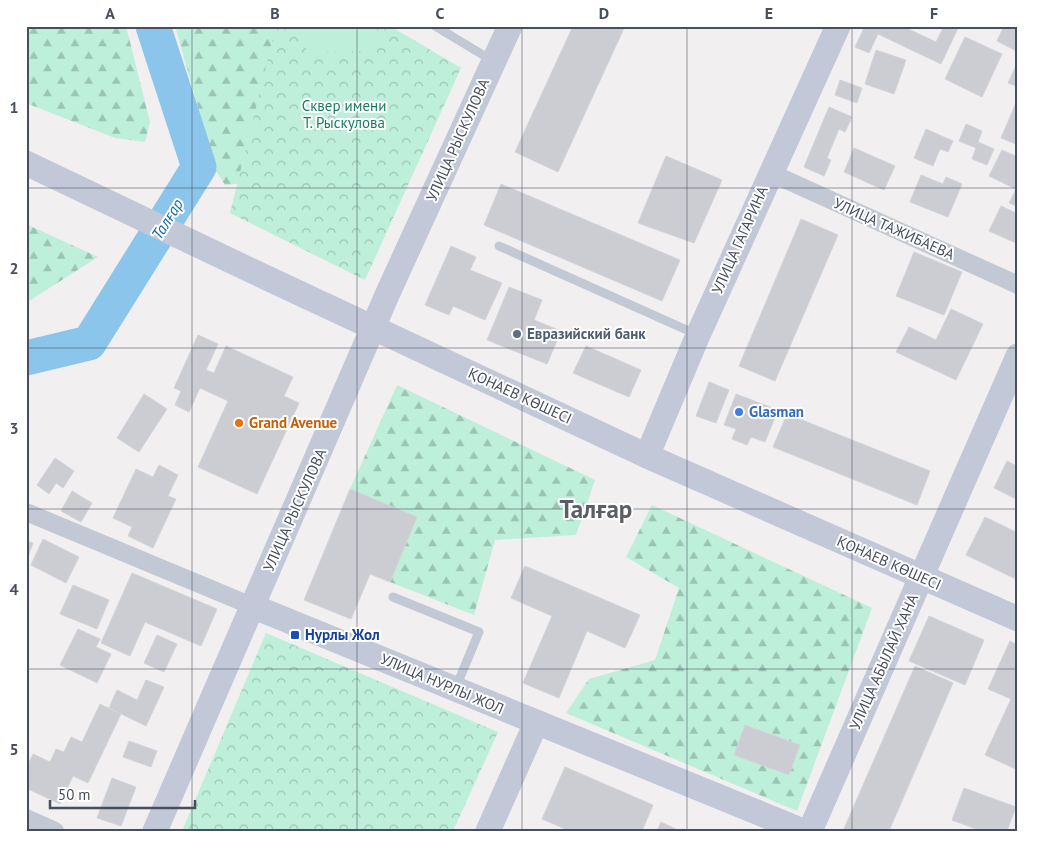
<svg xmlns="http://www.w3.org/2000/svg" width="1044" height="857" font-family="'PT Sans',sans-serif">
<defs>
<pattern id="forest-firs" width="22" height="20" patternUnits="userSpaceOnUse" patternTransform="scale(1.25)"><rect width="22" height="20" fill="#beefda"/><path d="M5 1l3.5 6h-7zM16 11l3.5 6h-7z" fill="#9cc4b4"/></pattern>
<pattern id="park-crowns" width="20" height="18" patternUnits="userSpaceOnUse" patternTransform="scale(1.25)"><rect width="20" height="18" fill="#beefda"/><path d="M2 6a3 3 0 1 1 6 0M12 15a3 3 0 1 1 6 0" fill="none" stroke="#9cc4b4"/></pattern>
</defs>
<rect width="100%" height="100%" fill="#f1efef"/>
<path fill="url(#forest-firs)" d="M 26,26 L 126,26 L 150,122 L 145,142 L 115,138 L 26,103 Z
M 175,26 L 283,26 L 304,177 L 225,185 L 216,171 Z
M 26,224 L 98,257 L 26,303 Z
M 397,385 L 595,480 L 576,535 L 495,540 L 474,615 L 390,582 L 350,489 Z
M 652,505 L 872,608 L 797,811 L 566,713 L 589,679 L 655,660 L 679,588 L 626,557 Z"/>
<path fill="url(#park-crowns)" d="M 276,26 L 390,26 L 461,68 L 365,280 L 230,213 Z
M 266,633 L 498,732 L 453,831 L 182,831 Z"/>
<path fill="#beefda" d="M 301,26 L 372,26 L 375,51 L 307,53 Z"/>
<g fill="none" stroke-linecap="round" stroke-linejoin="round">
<path stroke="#8bc5eb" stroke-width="35" d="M 26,358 L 89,343 L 199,167 L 153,26"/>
</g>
<path fill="#cccdd3" stroke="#d3d4da" d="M 573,26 L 625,26 L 558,172 L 515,152 Z
M 865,26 L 902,26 L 936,42 L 944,26 L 959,26 L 941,64 L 878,34 L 869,53 L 855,47 Z
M 1004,26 L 1018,26 L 1018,52 L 997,41 Z
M 965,37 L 1002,54 L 982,97 L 945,79 Z
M 876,50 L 906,60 L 894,94 L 865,84 Z
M 1018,61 L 1018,87 L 1008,83 Z
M 840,80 L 862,88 L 857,103 L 835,95 Z
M 1018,98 L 1018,145 L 1001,138 Z
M 829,107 L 852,117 L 845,132 L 839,129 L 827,158 L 831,160 L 824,176 L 804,167 Z
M 966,124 L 982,131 L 978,142 L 994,149 L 987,165 L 972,159 L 976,148 L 959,141 Z
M 926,129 L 953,141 L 948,152 L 940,149 L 933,166 L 914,158 Z
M 854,148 L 895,166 L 884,190 L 844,172 Z
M 1002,150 L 1018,157 L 1018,207 L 1009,203 L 1016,189 L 989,176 Z
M 666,156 L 722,180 L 694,243 L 638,223 Z
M 921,175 L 943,184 L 946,177 L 962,184 L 948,217 L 910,202 Z
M 501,184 L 680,260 L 662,301 L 484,225 Z
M 1001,206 L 1018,214 L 1018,244 L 989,231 Z
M 801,219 L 838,235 L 775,381 L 739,366 Z
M 451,246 L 476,257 L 470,270 L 502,283 L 485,320 L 453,306 L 449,315 L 425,305 Z
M 914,252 L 962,272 L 944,315 L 896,296 Z
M 509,287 L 542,300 L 534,320 L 561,331 L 547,364 L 487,340 Z
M 951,309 L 983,324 L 956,380 L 896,352 L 909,327 L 936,340 Z
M 198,335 L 218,344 L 206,370 L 214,373 L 226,346 L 293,377 L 284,396 L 299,403 L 257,494 L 198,467 L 228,401 L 200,388 L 189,412 L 175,405 L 181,391 L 174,388 Z
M 586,346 L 641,370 L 629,397 L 573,373 Z
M 709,382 L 729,390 L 716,423 L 696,416 Z
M 144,394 L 167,409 L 139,452 L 117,438 Z
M 736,394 L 778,410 L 765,442 L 751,437 L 747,445 L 732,439 L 736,429 L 724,425 Z
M 787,414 L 930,471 L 917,505 L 773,447 Z
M 55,458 L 74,471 L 63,488 L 56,483 L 49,494 L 37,485 Z
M 1007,461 L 1018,467 L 1018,500 L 994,488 Z
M 159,465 L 178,475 L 168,496 L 176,499 L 153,548 L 128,536 L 132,527 L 113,518 L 136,469 L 153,477 Z
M 350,489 L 417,517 L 390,582 L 370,574 L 351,619 L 304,600 Z
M 72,491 L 92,503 L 81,522 L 61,511 Z
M 985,517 L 1018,533 L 1018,580 L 966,555 Z
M 43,539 L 79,557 L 66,583 L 31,565 Z
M 26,541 L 33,543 L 26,562 Z
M 525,566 L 640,615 L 625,648 L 587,631 L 559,698 L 523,683 L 552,616 L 511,598 Z
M 132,573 L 217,609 L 201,646 L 145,622 L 130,656 L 101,643 Z
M 73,585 L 109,600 L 97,629 L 60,614 Z
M 929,616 L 984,640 L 965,685 L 909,661 Z
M 78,629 L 100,639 L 96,647 L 111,654 L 97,683 L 60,665 Z
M 157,635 L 177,644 L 164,672 L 144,663 Z
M 1010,641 L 1018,645 L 1018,770 L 985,755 L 1011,699 L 988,689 Z
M 915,666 L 953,683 L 889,831 L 843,831 Z
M 146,680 L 164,687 L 146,726 L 109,708 L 117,690 L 137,700 Z
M 100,704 L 121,714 L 88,783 L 73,776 L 60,804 L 26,788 L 26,768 L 33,754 L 50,762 L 56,749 L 64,752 L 71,737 L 82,742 Z
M 745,725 L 800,745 L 789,775 L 734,755 Z
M 129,741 L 157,751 L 151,767 L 123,757 Z
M 565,767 L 653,805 L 642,831 L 570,831 L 542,819 Z
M 112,778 L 136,787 L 121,826 L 97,818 Z
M 964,788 L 1016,807 L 1007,831 L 981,831 L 952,820 Z
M 661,822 L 680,831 L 657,831 Z"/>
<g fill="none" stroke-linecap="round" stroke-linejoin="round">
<path stroke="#c2c8d4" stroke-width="9" d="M 435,26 L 493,61
M 499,246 L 698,335
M 393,597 L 479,632 L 456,687"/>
<path stroke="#c2c8d4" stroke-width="18" d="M 771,173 L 1018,285
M 26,512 L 252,606
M 26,818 L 55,831"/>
<path stroke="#c2c8d8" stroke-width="25" d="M 26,163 L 250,270 L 647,456 L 1018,619
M 647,456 L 698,335 L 838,26
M 252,606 L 803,831
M 155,831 L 387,295 L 510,26
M 488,831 L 536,723
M 810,831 L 1018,356"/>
</g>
<path fill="none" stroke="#474e5c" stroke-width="1" stroke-opacity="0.55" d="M 192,26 L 192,831M 357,26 L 357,831M 522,26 L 522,831M 687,26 L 687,831M 852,26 L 852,831M 26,188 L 1018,188M 26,348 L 1018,348M 26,509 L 1018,509M 26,669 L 1018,669"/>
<circle fill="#5c6f8a" stroke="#fff" stroke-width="2" cx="517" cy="334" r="5"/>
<circle fill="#3f7fe0" stroke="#fff" stroke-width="2" cx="739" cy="412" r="5"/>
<circle fill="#e8710a" stroke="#fff" stroke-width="2" cx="239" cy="423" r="5"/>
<rect fill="#1a4fb4" stroke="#fff" stroke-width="2" x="290" y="630" width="10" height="10" rx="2.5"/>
<g text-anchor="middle" stroke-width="4" stroke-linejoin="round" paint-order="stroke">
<g font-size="15" fill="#187d5e" stroke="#fff">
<text x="344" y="111">Сквер имени<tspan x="344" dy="17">Т. Рыскулова</tspan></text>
</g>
<g font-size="15" fill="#474e5c" stroke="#fff">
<text transform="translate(458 140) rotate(-66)" y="5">УЛИЦА РЫСКУЛОВА</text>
<text transform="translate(894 229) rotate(24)" y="5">УЛИЦА ТАЖИБАЕВА</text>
<text transform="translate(740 240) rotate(-66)" y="5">УЛИЦА ГАГАРИНА</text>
<text transform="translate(520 396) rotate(25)" y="5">ҚОНАЕВ КӨШЕСІ</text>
<text transform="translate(295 510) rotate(-66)" y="5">УЛИЦА РЫСКУЛОВА</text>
<text transform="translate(889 563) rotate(24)" y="5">ҚОНАЕВ КӨШЕСІ</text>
<text transform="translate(884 662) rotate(-66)" y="5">УЛИЦА АБЫЛАЙ ХАНА</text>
<text transform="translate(442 684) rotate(23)" y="5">УЛИЦА НУРЛЫ ЖОЛ</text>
</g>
<g font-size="15" font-weight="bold" fill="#4e5e75" stroke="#fff" text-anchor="start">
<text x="527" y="339">Евразийский банк</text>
</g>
<g font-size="15" font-weight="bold" fill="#366cbe" stroke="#fff" text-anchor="start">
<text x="749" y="417">Glasman</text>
</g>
<g font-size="15" font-weight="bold" fill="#c56008" stroke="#fff" text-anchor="start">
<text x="249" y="428">Grand Avenue</text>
</g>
<g font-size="15" font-weight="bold" fill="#164399" stroke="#fff" text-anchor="start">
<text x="305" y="640">Нурлы Жол</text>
</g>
<g font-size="16" font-style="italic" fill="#0d6ba9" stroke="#fff">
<text transform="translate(167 219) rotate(-58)" y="6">Талғар</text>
</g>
<g font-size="25" font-weight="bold" fill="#5b5e64" stroke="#fff">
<text x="596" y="518">Талғар</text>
</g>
</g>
<rect width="1044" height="857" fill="none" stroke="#ffffff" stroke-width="55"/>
<path d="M50 800v8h145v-8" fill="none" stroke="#474e5c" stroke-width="2.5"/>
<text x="58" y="800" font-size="15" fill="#474e5c" stroke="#ffffff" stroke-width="4" paint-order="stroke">50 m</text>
<rect x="28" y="28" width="988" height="802" fill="none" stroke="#474e5c" stroke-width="2"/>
<g font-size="16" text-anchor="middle" font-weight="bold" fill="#474e5c">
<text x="110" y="19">A</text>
<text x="275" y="19">B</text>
<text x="440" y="19">C</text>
<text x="604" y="19">D</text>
<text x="769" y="19">E</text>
<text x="934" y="19">F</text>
<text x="14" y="113">1</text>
<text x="14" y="274">2</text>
<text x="14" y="434">3</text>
<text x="14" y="595">4</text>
<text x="14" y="755">5</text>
</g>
</svg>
